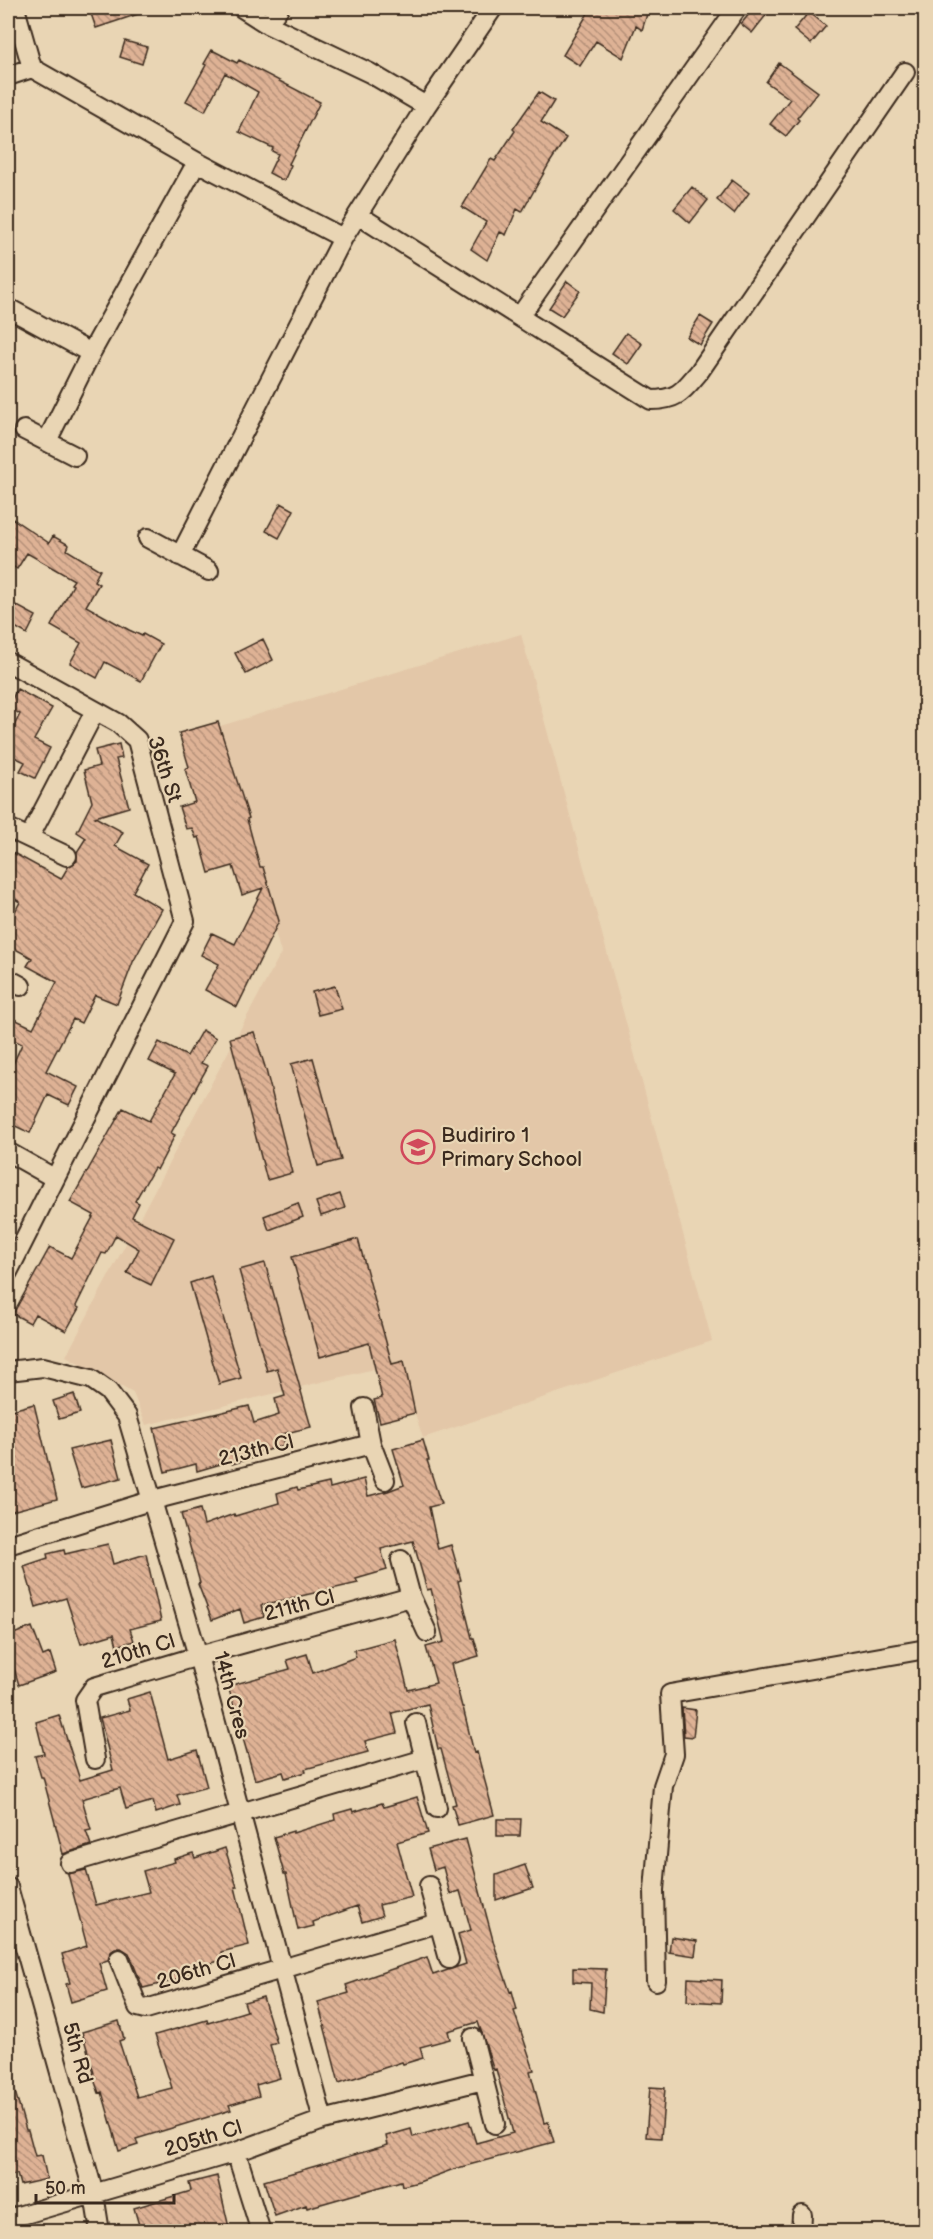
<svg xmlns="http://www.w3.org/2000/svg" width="933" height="2239" font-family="'Balsamiq Sans',sans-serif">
<defs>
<pattern id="building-back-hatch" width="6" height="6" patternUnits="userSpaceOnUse" patternTransform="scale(1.5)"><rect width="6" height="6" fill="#deb295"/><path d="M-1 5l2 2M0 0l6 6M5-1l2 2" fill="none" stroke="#b59179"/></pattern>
</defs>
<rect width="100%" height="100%" fill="#e9d5b4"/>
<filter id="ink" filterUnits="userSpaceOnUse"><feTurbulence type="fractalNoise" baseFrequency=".0167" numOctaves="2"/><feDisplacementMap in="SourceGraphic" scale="12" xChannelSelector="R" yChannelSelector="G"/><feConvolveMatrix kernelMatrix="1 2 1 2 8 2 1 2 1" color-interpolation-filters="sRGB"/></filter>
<g filter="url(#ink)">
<path fill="#e3c7a8" d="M 521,634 L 712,1341 L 423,1438 L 398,1363 L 146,1425 L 133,1393 L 66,1356 L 281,953 L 217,727 Z"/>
<path fill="url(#building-back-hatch)" stroke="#3b2a1e" stroke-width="1.5" d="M 89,8 L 149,8 L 150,10 L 96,28 Z
M 591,8 L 649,8 L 642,30 L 636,26 L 623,58 L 596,41 L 580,66 L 563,55 Z
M 754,8 L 758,8 L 767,14 L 752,33 L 741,24 Z
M 809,12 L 826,26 L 811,44 L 794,30 Z
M 125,41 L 147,47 L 142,64 L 120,57 Z
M 212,50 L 237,63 L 239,60 L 320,102 L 289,164 L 291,165 L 284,181 L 269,173 L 278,154 L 272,151 L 273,148 L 239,132 L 258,92 L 225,73 L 205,111 L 186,101 L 206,65 L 204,64 Z
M 779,63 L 818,92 L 797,118 L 799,120 L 786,136 L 770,124 L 790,99 L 766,82 Z
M 539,92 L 554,101 L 541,122 L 566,138 L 549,164 L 522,212 L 517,209 L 506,235 L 500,232 L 487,260 L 471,249 L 486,222 L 462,207 L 491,159 L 495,161 L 515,131 L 513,129 Z
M 732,180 L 749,193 L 734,214 L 717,200 Z
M 692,187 L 708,200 L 690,223 L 674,209 Z
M 567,281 L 580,291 L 562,316 L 549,308 Z
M 700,316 L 713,324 L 700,345 L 687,337 Z
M 626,333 L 642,344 L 628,364 L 612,353 Z
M 281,503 L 294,510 L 279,538 L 266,531 Z
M 13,519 L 49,543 L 53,536 L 69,545 L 67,550 L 100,570 L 94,581 L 99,584 L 86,606 L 129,630 L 142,636 L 143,634 L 161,644 L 141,681 L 105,662 L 97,678 L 70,663 L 81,643 L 51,626 L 73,585 L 71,584 L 74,580 L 27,553 L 17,569 L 8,563 L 8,528 Z
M 8,601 L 36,616 L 27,634 L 8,623 Z
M 263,639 L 273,660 L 246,674 L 235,653 Z
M 17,689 L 52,708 L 34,740 L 50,748 L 35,778 L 20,771 L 25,762 L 8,754 L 8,738 L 20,714 L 8,707 Z
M 218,722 L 249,818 L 247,819 L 260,867 L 263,867 L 279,921 L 237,1007 L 205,990 L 219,964 L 201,955 L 212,933 L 235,944 L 263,888 L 242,895 L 233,866 L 209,873 L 199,837 L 196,838 L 192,828 L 186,829 L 179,807 L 195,802 L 185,769 L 189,767 L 179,733 Z
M 119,744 L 122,758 L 116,759 L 129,807 L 95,817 L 123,832 L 115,846 L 148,864 L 133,892 L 162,909 L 133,962 L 117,1004 L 95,995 L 81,1023 L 73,1019 L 46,1071 L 78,1087 L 69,1105 L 48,1095 L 30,1133 L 13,1125 L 16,1119 L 8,1115 L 8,1075 L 22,1044 L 8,1037 L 8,1016 L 33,1028 L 57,982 L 27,966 L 32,958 L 8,945 L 8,925 L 20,902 L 8,895 L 8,850 L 61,879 L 68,867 L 77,861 L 77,852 L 86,838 L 77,832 L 92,802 L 84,770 L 99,766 L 95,750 Z
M 335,986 L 342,1009 L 318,1015 L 312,992 Z
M 202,1030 L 216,1038 L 201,1063 L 208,1066 L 171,1133 L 175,1135 L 157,1170 L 154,1168 L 135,1201 L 139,1203 L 132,1217 L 174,1238 L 151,1285 L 127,1273 L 139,1249 L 116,1235 L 106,1254 L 102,1253 L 76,1306 L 79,1308 L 66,1331 L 35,1314 L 30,1323 L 13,1314 L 50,1247 L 71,1258 L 94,1215 L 70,1202 L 123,1108 L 149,1121 L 175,1074 L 149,1061 L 159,1042 L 187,1056 Z
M 254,1032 L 266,1070 L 292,1173 L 267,1180 L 230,1038 Z
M 313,1058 L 341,1160 L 318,1166 L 291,1064 Z
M 340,1194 L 345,1208 L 321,1216 L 316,1202 Z
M 298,1203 L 303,1217 L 269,1230 L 264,1216 Z
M 358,1239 L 392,1364 L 404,1361 L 415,1413 L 380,1422 L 374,1400 L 382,1398 L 369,1343 L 320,1357 L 292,1257 Z
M 265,1263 L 311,1427 L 282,1434 L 285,1445 L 254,1454 L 255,1457 L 232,1464 L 231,1461 L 197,1471 L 196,1464 L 165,1472 L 154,1428 L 249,1406 L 254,1423 L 279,1415 L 275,1399 L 285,1396 L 277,1368 L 267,1371 L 239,1270 Z
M 211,1276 L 241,1378 L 219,1384 L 190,1283 Z
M 74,1394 L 80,1413 L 59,1419 L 53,1401 Z
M 34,1404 L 57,1499 L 8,1512 L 8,1411 Z
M 111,1440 L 121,1478 L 81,1488 L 69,1450 Z
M 423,1440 L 429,1460 L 427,1460 L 441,1504 L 429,1507 L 438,1549 L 451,1545 L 461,1580 L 458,1581 L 472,1638 L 474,1638 L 479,1656 L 451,1664 L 462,1707 L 463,1707 L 474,1753 L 477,1752 L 494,1815 L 458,1825 L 452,1805 L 456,1804 L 441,1749 L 438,1749 L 428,1704 L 392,1713 L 397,1733 L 365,1741 L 368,1752 L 305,1769 L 306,1772 L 285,1778 L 283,1772 L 255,1780 L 228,1686 L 290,1669 L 287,1660 L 307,1654 L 313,1673 L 356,1657 L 354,1650 L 395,1639 L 408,1690 L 436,1683 L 426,1647 L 444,1642 L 431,1589 L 427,1590 L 413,1541 L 381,1549 L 387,1570 L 356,1579 L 358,1583 L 261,1605 L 264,1617 L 244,1623 L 240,1609 L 212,1620 L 198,1584 L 200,1583 L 181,1514 L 200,1509 L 204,1525 L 234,1514 L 235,1516 L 279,1503 L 277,1493 L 297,1487 L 298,1490 L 329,1483 L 330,1488 L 364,1479 L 368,1496 L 388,1491 L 404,1485 L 393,1449 Z
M 108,1544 L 113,1564 L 146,1554 L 161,1621 L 130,1629 L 134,1641 L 117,1646 L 114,1634 L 81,1644 L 66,1598 L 36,1607 L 24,1566 L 48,1558 L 47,1554 L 64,1550 L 65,1554 Z
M 32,1627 L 43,1656 L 50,1653 L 56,1672 L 19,1685 L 8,1649 L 8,1636 Z
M 150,1692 L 168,1759 L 197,1750 L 207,1787 L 177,1795 L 180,1805 L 156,1813 L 153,1801 L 126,1809 L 120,1788 L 82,1799 L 91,1830 L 86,1831 L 91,1845 L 63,1854 L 43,1777 L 41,1777 L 35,1756 L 44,1754 L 36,1722 L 59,1715 L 80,1780 L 113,1770 L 100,1718 L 130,1710 L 127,1699 Z
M 682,1708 L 696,1710 L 693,1737 L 684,1736 Z
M 417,1797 L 428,1833 L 397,1842 L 412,1897 L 379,1905 L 382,1916 L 362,1922 L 357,1906 L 313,1922 L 314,1926 L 298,1930 L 286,1874 L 284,1874 L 274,1837 L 293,1831 L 293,1833 L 335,1820 L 334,1814 L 352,1809 L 353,1812 L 382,1803 L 384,1807 Z
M 497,1819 L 521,1819 L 520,1836 L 497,1836 Z
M 466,1839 L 494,1944 L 510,1992 L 512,1991 L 517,2010 L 514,2011 L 534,2070 L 530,2071 L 544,2123 L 548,2122 L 554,2142 L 454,2169 L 419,2182 L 402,2186 L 401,2181 L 307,2208 L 306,2205 L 275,2216 L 264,2181 L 388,2145 L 386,2136 L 411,2129 L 413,2137 L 469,2121 L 476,2143 L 513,2133 L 496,2069 L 494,2070 L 478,2022 L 448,2031 L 450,2039 L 420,2047 L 423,2058 L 403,2064 L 402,2062 L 339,2083 L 318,2002 L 349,1993 L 346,1985 L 427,1957 L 433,1975 L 466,1964 L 458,1934 L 471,1930 L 460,1891 L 450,1894 L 443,1867 L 434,1870 L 428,1849 Z
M 225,1848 L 237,1887 L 235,1887 L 249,1945 L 221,1952 L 223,1960 L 189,1969 L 190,1977 L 143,1988 L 129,1953 L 121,1948 L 115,1948 L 110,1953 L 108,1960 L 99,1963 L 107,1991 L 71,2002 L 66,1984 L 70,1983 L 62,1954 L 87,1946 L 68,1874 L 86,1870 L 96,1905 L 149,1892 L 143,1871 L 175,1862 L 174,1859 L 193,1853 L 195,1858 Z
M 525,1865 L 533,1888 L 496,1900 L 496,1875 Z
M 671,1937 L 697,1941 L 695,1956 L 669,1952 Z
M 573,1968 L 606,1969 L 603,2012 L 590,2009 L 591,1983 L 573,1982 Z
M 688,1978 L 722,1980 L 721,2003 L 687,2001 Z
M 263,1997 L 277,2043 L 270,2045 L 280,2078 L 256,2085 L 259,2096 L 229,2105 L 231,2110 L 136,2139 L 138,2145 L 119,2151 L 102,2092 L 99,2093 L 92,2074 L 94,2073 L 82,2032 L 119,2021 L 124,2039 L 119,2041 L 137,2097 L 172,2088 L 155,2035 L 207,2020 L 208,2023 L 247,2011 L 244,2002 Z
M 8,2081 L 12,2081 L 26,2130 L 28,2130 L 35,2156 L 42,2155 L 47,2179 L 20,2185 L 17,2174 L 8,2177 Z
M 650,2087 L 665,2088 L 661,2138 L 646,2137 Z
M 217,2176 L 230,2232 L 141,2232 L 134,2208 L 191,2191 L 189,2183 Z"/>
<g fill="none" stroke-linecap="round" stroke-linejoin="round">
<g stroke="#3b2a1e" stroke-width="22">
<path id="minor" d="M 15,8 L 32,68 L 197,162 L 343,238
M 242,8 L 267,24 L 370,73 L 426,106
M 267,24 L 279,8
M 8,76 L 32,68
M 358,215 L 651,400 C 678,400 683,391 699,372 L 905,72
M 8,308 L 91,353
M 520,316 L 737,8
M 24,430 L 75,456
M 47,441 L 91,353 L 197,162
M 148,538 L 209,571
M 180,556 L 343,238 L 426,106 L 493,8
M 8,662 L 118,723 L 137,740 L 185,921 L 8,1272
M 8,828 L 67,856
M 29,838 L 95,711
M 8,979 L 21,986
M 8,1152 L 54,1178
M 8,1371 L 43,1367 L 91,1379 L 108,1391 L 127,1416 L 198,1656 L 323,2120
M 364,1408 L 371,1444
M 8,1545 L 153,1500 L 371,1444 L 385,1480
M 411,1597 L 427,1632
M 416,1723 L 437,1808
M 95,1759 L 85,1700 L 94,1687 L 198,1656 L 411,1597 L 401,1560
M 70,1863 L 425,1759
M 429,1886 L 449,1959
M 8,1887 L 94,2194 L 100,2232
M 119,1959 L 138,2007 L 146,2009 L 438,1923
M 656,1981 L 654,1890 L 663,1786 L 674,1754 L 670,1694 L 926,1649
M 473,2038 L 495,2124
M 236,2152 L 261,2232
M 8,2219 L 236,2152 L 323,2120 L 483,2080
M 801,2232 L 802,2215"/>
</g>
<use href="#minor" stroke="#e9d5b4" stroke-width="18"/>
</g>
</g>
<defs>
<g id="school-ring" transform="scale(1.725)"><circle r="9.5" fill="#e9d5b4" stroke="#d1495b" stroke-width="1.5"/><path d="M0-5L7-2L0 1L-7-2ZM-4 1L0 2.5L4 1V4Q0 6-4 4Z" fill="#d1495b"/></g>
</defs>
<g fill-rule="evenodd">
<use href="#school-ring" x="418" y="1147"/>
</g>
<g text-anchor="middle" stroke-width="4.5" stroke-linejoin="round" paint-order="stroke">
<g font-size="21" fill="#3b2a1e" stroke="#e9d5b4">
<text transform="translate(165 769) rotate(72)" y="7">36th St</text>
<text transform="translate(256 1450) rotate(-14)" y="7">213th Cl</text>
<text transform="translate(299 1605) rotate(-15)" y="7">211th Cl</text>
<text transform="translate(138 1651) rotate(-17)" y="7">210th Cl</text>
<text transform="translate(232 1695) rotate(75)" y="7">14th Cres</text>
<text transform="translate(196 1971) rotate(-16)" y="7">206th Cl</text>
<text transform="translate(78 2053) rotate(74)" y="7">5th Rd</text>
<text transform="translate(203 2138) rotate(-17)" y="7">205th Cl</text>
</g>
<g font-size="21" fill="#3b2a1e" stroke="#e9d5b4" text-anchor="start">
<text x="441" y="1142">Budiriro 1<tspan x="441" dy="24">Primary School</tspan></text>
</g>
</g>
<rect width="933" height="2239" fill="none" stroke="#e9d5b4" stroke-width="30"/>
<rect x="15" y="15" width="903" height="2209" fill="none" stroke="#3b2a1e" stroke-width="2" filter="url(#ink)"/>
<path d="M36 2194v9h138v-9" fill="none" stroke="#3b2a1e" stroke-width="3"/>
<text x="45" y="2194" font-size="18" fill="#3b2a1e" stroke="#e9d5b4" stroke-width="4.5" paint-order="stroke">50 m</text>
</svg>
